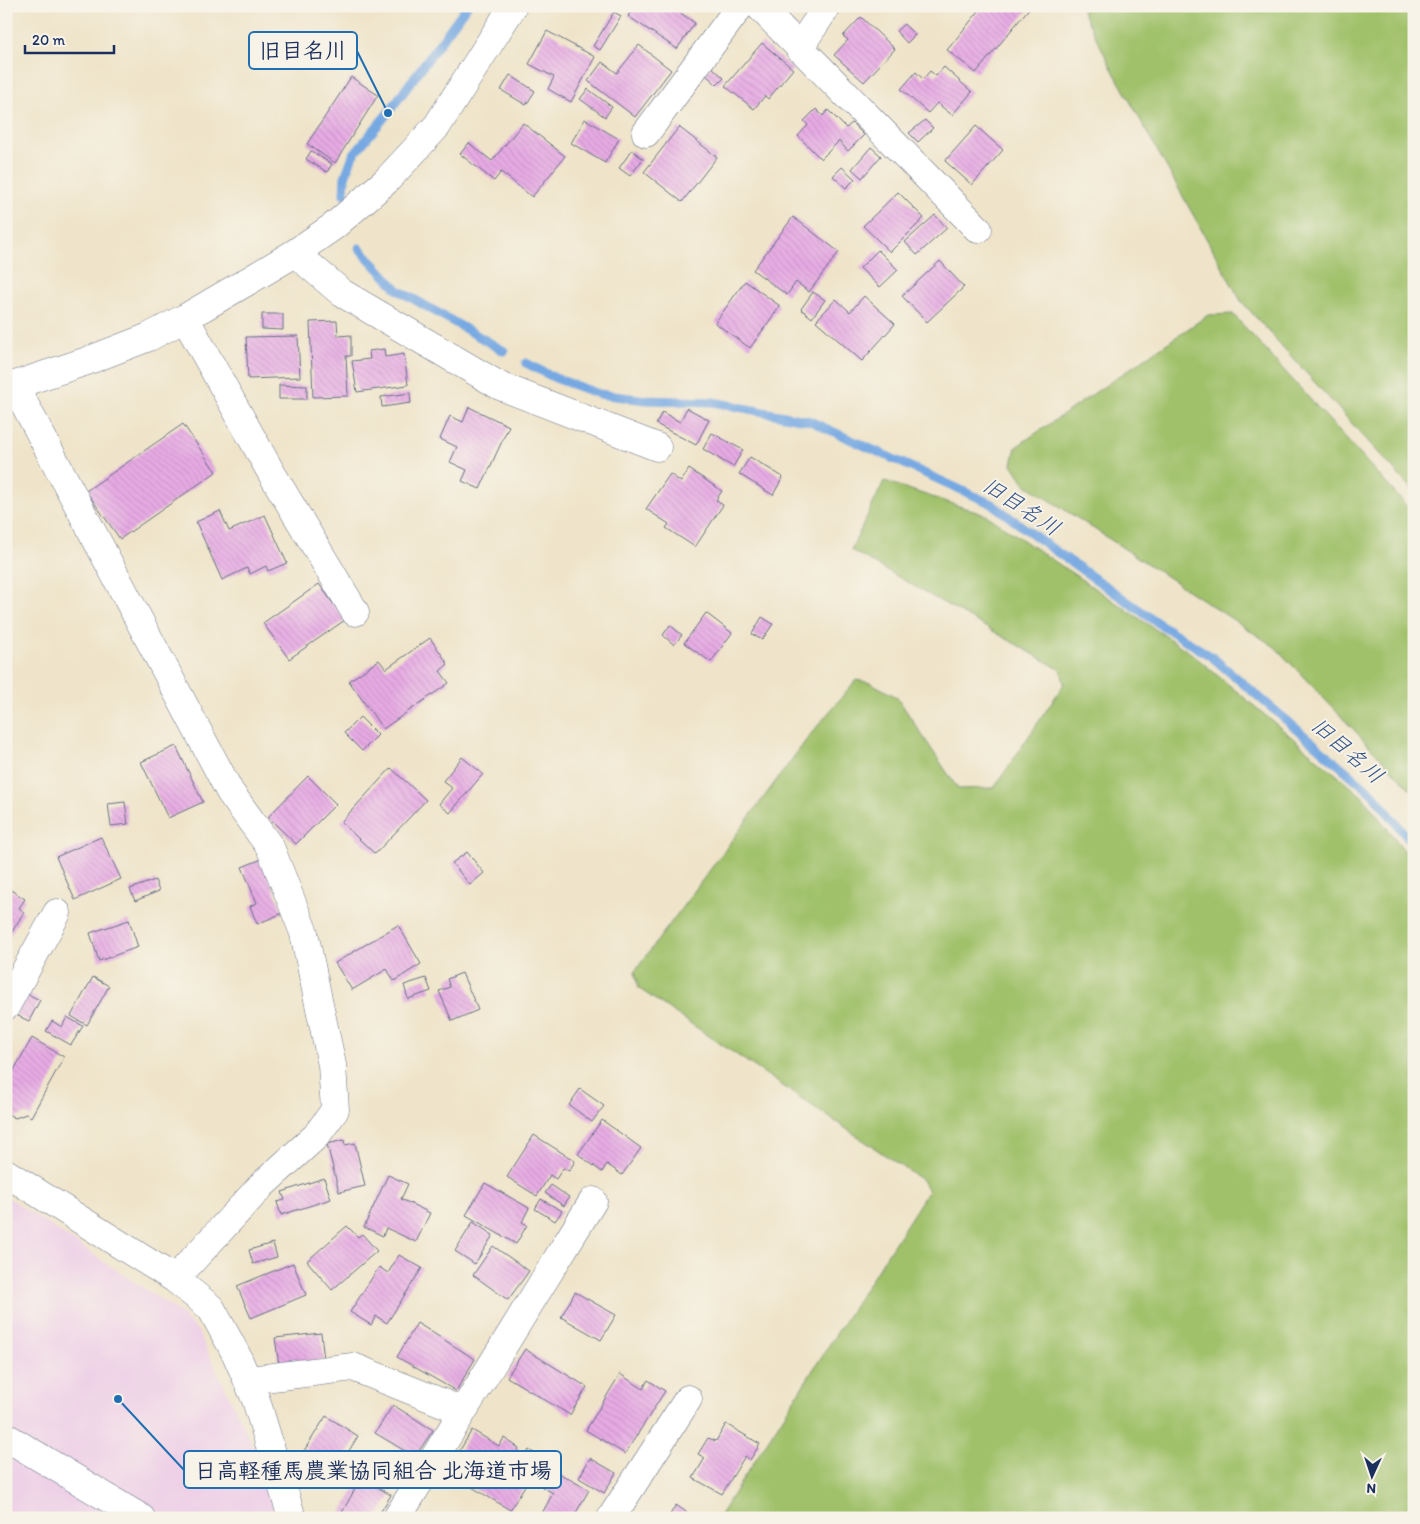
<svg xmlns="http://www.w3.org/2000/svg" width="1420" height="1524" font-family="Itim,'Klee One',sans-serif">
<defs>
<pattern id="building-back-hatch" width="6" height="6" patternUnits="userSpaceOnUse" patternTransform="scale(1.25)"><rect width="6" height="6" fill="#e7abe4"/><path d="M-1 5l2 2M0 0l6 6M5-1l2 2" fill="none" stroke="#c693c6"/></pattern>
</defs>
<rect width="100%" height="100%" fill="#f7f3e8"/>
<filter id="ink" filterUnits="userSpaceOnUse"><feTurbulence type="fractalNoise" baseFrequency=".02" numOctaves="2"/><feDisplacementMap in="SourceGraphic" scale="10" xChannelSelector="R" yChannelSelector="G"/><feConvolveMatrix kernelMatrix="1 2 1 2 8 2 1 2 1" color-interpolation-filters="sRGB"/></filter>
<filter id="wash" filterUnits="userSpaceOnUse"><feTurbulence type="fractalNoise" baseFrequency=".0096" numOctaves="4" result="noise"/><feDisplacementMap in="SourceGraphic" scale="20" xChannelSelector="R" yChannelSelector="G"/><feGaussianBlur stdDeviation="1.12" result="paint"/><feColorMatrix in="noise" values="0 0 0 0 0 0 0 0 0 0 0 0 0 0 0 0 0 1.4 0 .05"/><feComposite in="paint" operator="in"/></filter>
<g filter="url(#wash)">
<rect width="100%" height="100%" fill="#efe4c9"/>
<path fill="#eed0e7" d="M 6,1196 L 179,1312 L 198,1331 L 263,1467 L 275,1518 L 6,1518 Z"/>
<path fill="#a0c16a" stroke="#5e7864" d="M 1080,6 L 1414,6 L 1414,492 L 1241,301 L 1111,67 Z
M 1233,314 L 1414,514 L 1414,793 L 1275,647 L 1025,484 L 1012,464 L 1016,447 L 1208,315 Z
M 884,481 L 986,515 L 1192,654 L 1362,796 L 1414,863 L 1414,1518 L 718,1518 L 928,1191 L 922,1180 L 638,988 L 635,971 L 810,735 L 856,680 L 871,683 L 897,697 L 958,789 L 994,788 L 1064,684 L 1061,670 L 851,550 Z"/>
<g fill="none" stroke-linecap="round" stroke-linejoin="round">
<path stroke="#76a8e2" stroke-width="9" d="M 344,194 L 345,177 L 353,155 L 388,113 L 467,6
M 359,248 L 398,290 L 504,351
M 526,363 L 555,378 L 599,394 L 646,400 L 713,402 L 810,421 L 992,504 L 1047,545 L 1155,621 L 1212,657 L 1373,794 L 1414,846"/>
</g>
<g id="blocks">
<path fill="url(#building-back-hatch)" d="M 635,6 L 670,6 L 695,23 L 677,49 L 628,16 Z
M 983,6 L 1031,6 L 976,73 L 947,50 Z
M 614,12 L 621,16 L 600,50 L 593,46 Z
M 861,17 L 895,49 L 864,82 L 834,55 L 848,40 L 843,36 Z
M 904,24 L 915,35 L 907,43 L 896,31 Z
M 547,31 L 595,57 L 571,102 L 548,89 L 554,77 L 529,64 Z
M 762,43 L 793,69 L 768,99 L 765,96 L 754,109 L 725,86 Z
M 639,45 L 671,70 L 635,117 L 588,81 L 602,62 L 617,73 Z
M 712,67 L 724,78 L 717,85 L 705,74 Z
M 944,67 L 972,92 L 952,115 L 937,103 L 928,113 L 901,89 L 916,72 L 923,79 L 930,71 L 936,76 Z
M 510,75 L 535,91 L 526,105 L 501,90 Z
M 351,77 L 378,95 L 335,163 L 307,144 Z
M 588,89 L 612,107 L 605,117 L 580,99 Z
M 816,109 L 823,116 L 828,110 L 846,128 L 852,123 L 864,135 L 848,151 L 839,141 L 821,159 L 798,136 L 808,125 L 804,121 Z
M 585,119 L 619,139 L 605,163 L 571,143 Z
M 925,120 L 933,128 L 918,142 L 909,133 Z
M 523,123 L 565,156 L 532,197 L 501,172 L 494,181 L 460,154 L 469,143 L 492,161 Z
M 976,126 L 1003,150 L 972,185 L 945,161 Z
M 679,127 L 717,157 L 682,202 L 644,172 Z
M 871,147 L 881,156 L 862,178 L 852,169 Z
M 632,150 L 643,159 L 630,176 L 619,168 Z
M 311,151 L 332,164 L 327,172 L 306,159 Z
M 842,167 L 855,179 L 846,188 L 833,176 Z
M 898,192 L 924,218 L 890,252 L 863,226 Z
M 935,215 L 947,228 L 917,255 L 905,242 Z
M 793,217 L 839,252 L 809,292 L 796,282 L 787,295 L 753,270 Z
M 878,250 L 898,270 L 880,287 L 860,268 Z
M 940,261 L 964,287 L 927,322 L 902,296 Z
M 745,281 L 780,306 L 750,348 L 715,323 Z
M 813,292 L 825,300 L 812,318 L 801,309 Z
M 864,296 L 895,324 L 862,361 L 816,321 L 836,299 L 850,312 Z
M 262,314 L 283,314 L 283,330 L 262,329 Z
M 337,321 L 338,336 L 351,335 L 351,356 L 346,356 L 348,396 L 313,397 L 310,322 Z
M 298,336 L 300,377 L 248,379 L 246,337 Z
M 384,349 L 385,357 L 404,354 L 408,385 L 357,392 L 352,361 L 370,359 L 369,351 Z
M 279,385 L 307,386 L 307,399 L 279,399 Z
M 410,393 L 411,403 L 382,407 L 381,397 Z
M 469,407 L 509,426 L 480,489 L 462,481 L 467,470 L 450,462 L 457,447 L 440,439 L 450,416 L 463,422 Z
M 687,408 L 709,420 L 696,445 L 656,424 L 662,412 L 680,422 Z
M 183,424 L 216,472 L 120,539 L 86,491 Z
M 712,433 L 743,450 L 733,467 L 703,449 Z
M 750,457 L 783,477 L 773,495 L 739,474 Z
M 689,469 L 722,491 L 716,500 L 723,505 L 695,547 L 666,528 L 669,524 L 646,509 L 670,474 L 681,482 Z
M 220,511 L 229,531 L 265,515 L 287,563 L 268,571 L 266,566 L 250,574 L 247,568 L 222,580 L 196,522 Z
M 319,584 L 345,620 L 289,659 L 263,623 Z
M 706,613 L 732,633 L 711,662 L 684,643 Z
M 762,617 L 773,624 L 762,640 L 752,634 Z
M 670,625 L 682,635 L 674,645 L 663,635 Z
M 430,638 L 448,664 L 440,671 L 449,683 L 383,729 L 349,681 L 379,660 L 386,669 Z
M 360,717 L 378,735 L 362,751 L 344,733 Z
M 176,746 L 203,802 L 168,818 L 141,762 Z
M 462,757 L 483,774 L 450,813 L 439,804 L 452,788 L 443,781 Z
M 391,768 L 426,800 L 375,854 L 341,822 Z
M 308,776 L 336,804 L 296,844 L 268,817 Z
M 125,802 L 128,824 L 111,826 L 108,804 Z
M 101,837 L 121,879 L 75,900 L 56,857 Z
M 467,852 L 484,873 L 470,885 L 452,863 Z
M 262,859 L 283,913 L 257,924 L 250,906 L 257,903 L 242,867 Z
M 155,880 L 159,891 L 135,901 L 130,889 Z
M 6,887 L 25,899 L 19,908 L 24,912 L 6,942 Z
M 129,920 L 138,947 L 99,961 L 90,933 Z
M 398,925 L 421,964 L 394,981 L 387,969 L 352,990 L 335,963 Z
M 462,973 L 478,1010 L 452,1021 L 439,991 L 450,987 L 447,979 Z
M 93,977 L 109,986 L 87,1025 L 71,1016 Z
M 426,978 L 431,991 L 408,999 L 404,985 Z
M 27,994 L 40,1000 L 29,1021 L 16,1015 Z
M 67,1017 L 83,1026 L 71,1045 L 46,1031 L 52,1021 L 62,1027 Z
M 32,1038 L 64,1057 L 31,1117 L 26,1114 L 15,1118 L 6,1113 L 6,1084 Z
M 580,1089 L 604,1106 L 592,1122 L 569,1105 Z
M 602,1120 L 641,1148 L 622,1175 L 607,1164 L 602,1172 L 578,1154 Z
M 534,1135 L 575,1161 L 569,1171 L 563,1168 L 556,1179 L 550,1175 L 537,1196 L 507,1177 Z
M 344,1140 L 345,1145 L 355,1143 L 365,1186 L 339,1192 L 327,1144 Z
M 388,1175 L 408,1184 L 401,1199 L 430,1213 L 416,1242 L 386,1228 L 383,1236 L 364,1227 Z
M 324,1178 L 331,1199 L 281,1215 L 277,1202 L 285,1200 L 282,1192 Z
M 485,1183 L 529,1208 L 522,1222 L 527,1225 L 516,1244 L 466,1215 Z
M 551,1185 L 569,1197 L 564,1206 L 545,1193 Z
M 541,1199 L 562,1211 L 555,1221 L 535,1209 Z
M 473,1222 L 493,1235 L 475,1264 L 455,1251 Z
M 347,1226 L 358,1237 L 362,1234 L 377,1251 L 332,1290 L 307,1261 Z
M 273,1243 L 277,1257 L 253,1264 L 249,1250 Z
M 493,1246 L 529,1271 L 508,1300 L 473,1275 Z
M 399,1255 L 422,1268 L 387,1323 L 376,1316 L 371,1325 L 350,1312 L 379,1267 L 388,1273 Z
M 293,1263 L 306,1295 L 251,1318 L 237,1286 Z
M 575,1292 L 616,1315 L 601,1340 L 561,1317 Z
M 417,1323 L 475,1359 L 456,1391 L 397,1357 Z
M 321,1333 L 324,1360 L 279,1365 L 275,1338 Z
M 525,1349 L 587,1387 L 570,1415 L 507,1377 Z
M 620,1374 L 643,1389 L 648,1380 L 665,1391 L 625,1454 L 586,1430 Z
M 393,1405 L 433,1430 L 415,1457 L 375,1433 Z
M 326,1416 L 358,1436 L 334,1475 L 302,1454 Z
M 726,1424 L 760,1444 L 750,1460 L 745,1456 L 722,1494 L 693,1478 L 705,1458 L 698,1454 L 708,1438 L 716,1441 Z
M 472,1430 L 499,1446 L 504,1438 L 519,1448 L 513,1457 L 521,1462 L 529,1450 L 542,1458 L 510,1510 L 447,1472 Z
M 590,1458 L 616,1473 L 604,1493 L 579,1478 Z
M 553,1470 L 589,1490 L 573,1518 L 540,1517 L 553,1493 L 542,1487 Z
M 361,1478 L 391,1495 L 377,1518 L 339,1518 Z
M 676,1505 L 695,1518 L 668,1518 Z"/>
</g>
</g>
<g filter="url(#ink)">
<use href="#blocks" fill-opacity="0" stroke="#656e83" stroke-width="1"/>
<g fill="none" stroke-linecap="round" stroke-linejoin="round">
<g stroke="#656e83" stroke-width="29">
<path id="minor" d="M 759,6 L 978,229
M 799,48 L 827,6
M 646,133 L 740,6
M 295,253 L 342,293 L 500,386 L 657,447
M 185,318 L 272,474 L 355,612
M 15,386 L 230,792 L 270,847 L 304,933 L 332,1065 L 335,1110 L 316,1136 L 262,1185 L 175,1279
M 6,388 L 87,361 L 149,337 L 185,318 L 260,274 L 295,253 L 334,226 L 386,181 L 437,126 L 513,6
M 6,1006 L 57,913
M 6,1173 L 175,1279 L 211,1308 L 236,1354 L 256,1400 L 292,1518
M 248,1380 L 353,1367 L 463,1411
M 6,1437 L 141,1518
M 397,1518 L 593,1201
M 611,1518 L 688,1399"/>
</g>
<use href="#minor" stroke="#fff" stroke-width="28"/>
</g>
</g>
<g text-anchor="middle" stroke-width="4" stroke-linejoin="round" paint-order="stroke">
<g font-size="22" font-style="italic" fill="#365386" stroke="#f7f3e8">
<text transform="translate(1022 506) rotate(33)" y="8">旧目名川</text>
<text transform="translate(1348 750) rotate(41)" y="8">旧目名川</text>
</g>
</g>
<path fill="none" stroke="#1f6fb2" stroke-width="2" d="M388 113L357 51M118 1399L184 1470"/>
<g fill="#1f6fb2" stroke="#f7f3e8" stroke-width="2">
<circle cx="388" cy="113" r="5"/>
<circle cx="118" cy="1399" r="5"/>
</g>
<g fill="#f7f3e8" stroke="#1f6fb2" stroke-width="2">
<rect x="249" y="32" width="108" height="37" rx="5"/>
<rect x="184" y="1451" width="377" height="37" rx="5"/>
</g>
<g font-size="22" text-anchor="middle" font-weight="bold" fill="#1b2f5e">
<text x="303" y="58">旧目名川</text>
<text x="373" y="1478">日高軽種馬農業協同組合 北海道市場</text>
</g>
<rect width="1420" height="1524" fill="none" stroke="#f7f3e8" stroke-width="25"/>
<g transform="translate(1372 1476) rotate(183)" stroke="#f7f3e8" stroke-width="4" paint-order="stroke">
<path d="M0-4L9 19L0 12L-9 19Z" fill="#1b2f5e"/>
<text y="-8" font-size="14" font-weight="bold" text-anchor="middle" fill="#1b2f5e">N</text>
</g>
<path d="M25 45v8h89v-8" fill="none" stroke="#1b2f5e" stroke-width="2.5"/>
<text x="32" y="45" font-size="15" fill="#1b2f5e" stroke="#f7f3e8" stroke-width="4" paint-order="stroke">20 m</text>
</svg>
